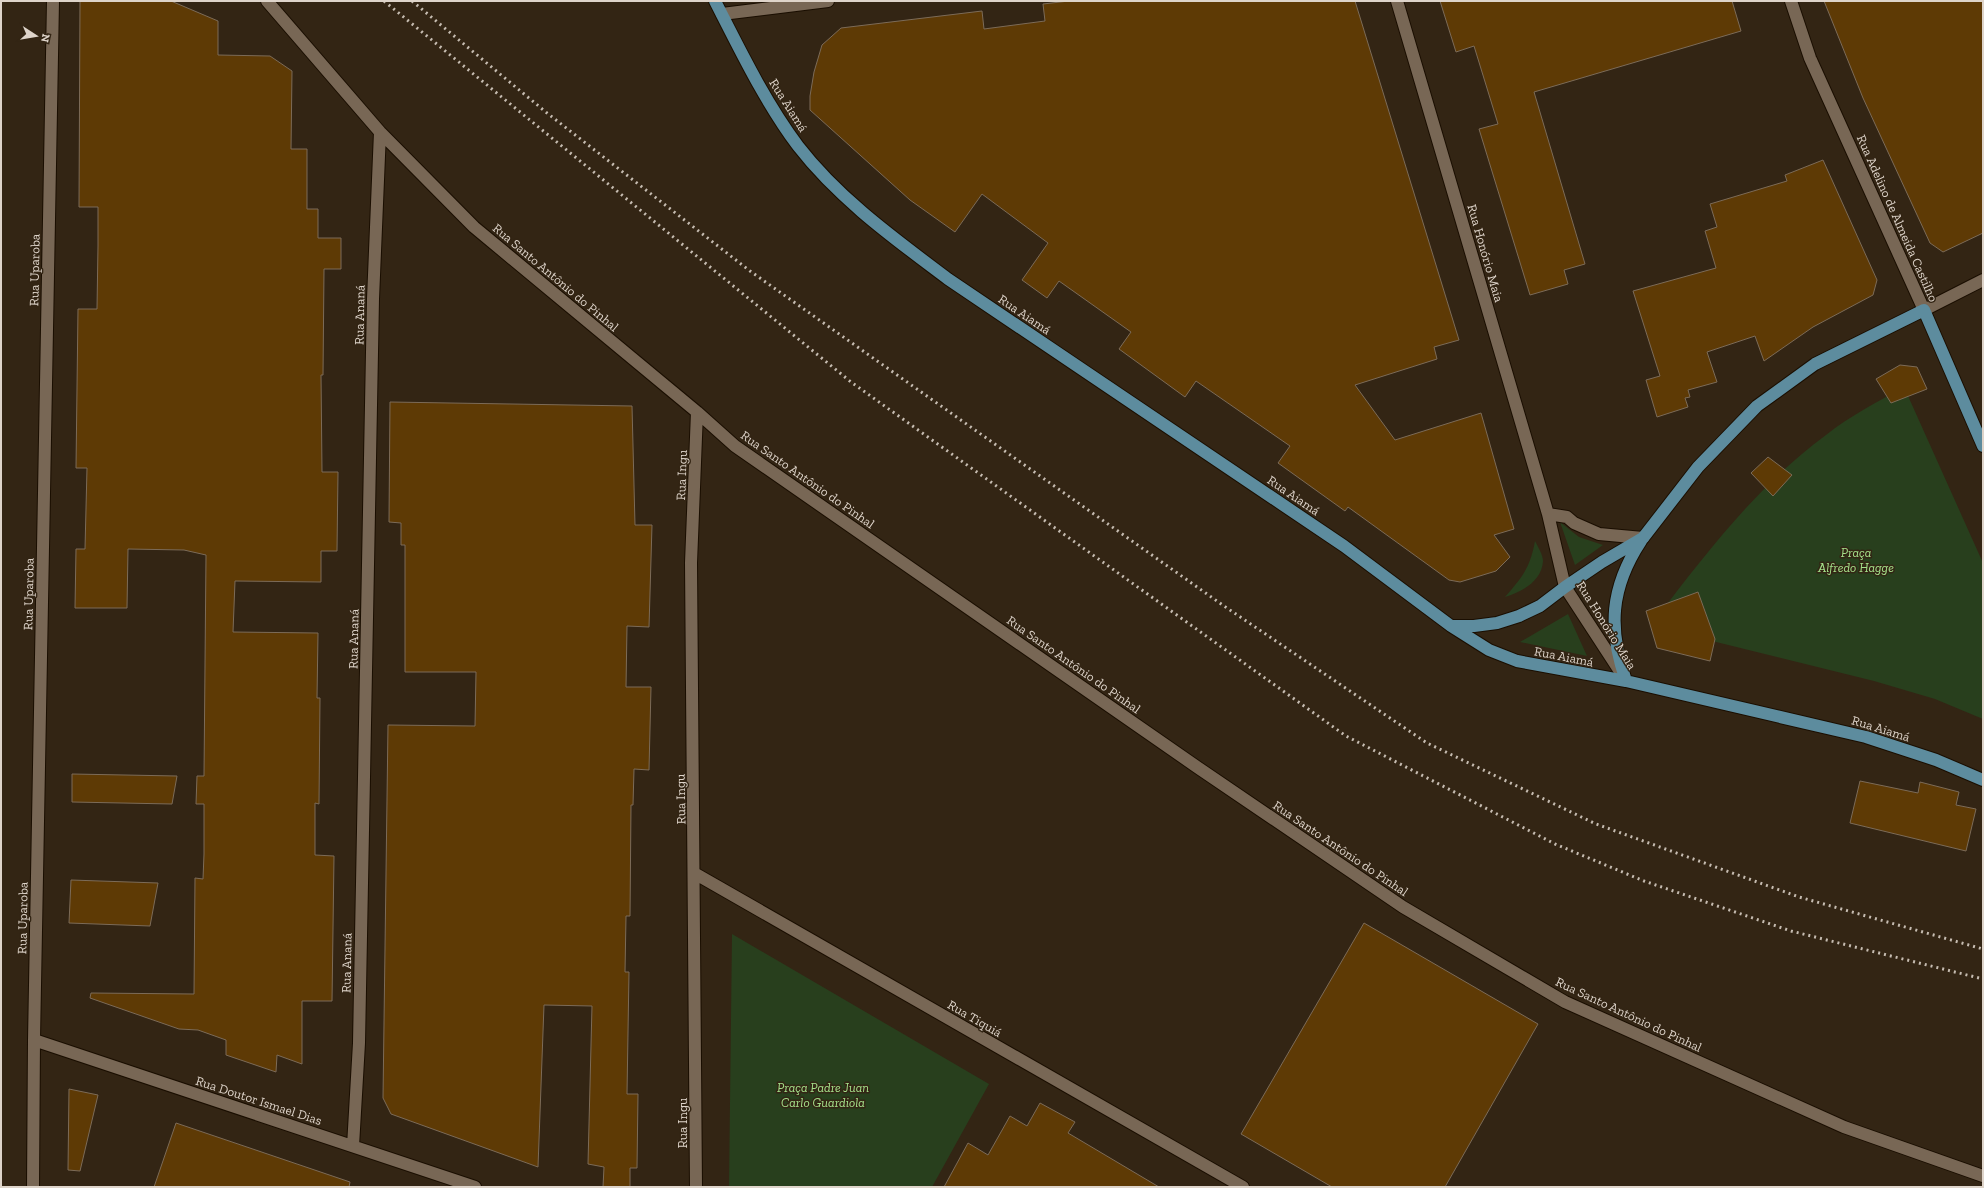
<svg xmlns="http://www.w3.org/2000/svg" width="1984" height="1188" font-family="'Zilla Slab',serif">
<rect width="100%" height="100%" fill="#332514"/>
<path fill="#283f1d" d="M 1904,387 L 1983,563 L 1983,719 L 1935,699 L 1874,681 L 1704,639 L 1655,620 C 1706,553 1758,485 1826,435 C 1850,416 1877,402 1904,387 Z
M 1560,522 L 1579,537 L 1603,545 L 1575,565 Z
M 1535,541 C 1538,547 1543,555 1543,561 C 1542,581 1522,592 1505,597 C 1523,576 1530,568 1535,541 Z
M 1568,614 L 1587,656 L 1520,642 Z
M 732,934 L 989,1084 L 932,1187 L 729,1187 Z"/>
<path fill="#5e3a05" stroke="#7c6b58" d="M 80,1 L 171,1 L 218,21 L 218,55 L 270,56 L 292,71 L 291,149 L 307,149 L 307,209 L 318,209 L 318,238 L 341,238 L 341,269 L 324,269 L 323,375 L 321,375 L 322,472 L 338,472 L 337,551 L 321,551 L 321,582 L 235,581 L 233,632 L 318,633 L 317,698 L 320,698 L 319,804 L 315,803 L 315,855 L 334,856 L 332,1001 L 302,1001 L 302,1064 L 277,1055 L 276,1072 L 226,1055 L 226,1040 L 198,1030 L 179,1029 L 90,998 L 91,993 L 194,994 L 195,878 L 203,879 L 204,854 L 204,804 L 196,804 L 197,776 L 204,776 L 206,555 L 184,550 L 128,549 L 127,608 L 75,608 L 76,549 L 85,549 L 87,468 L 76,468 L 78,309 L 97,309 L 98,246 L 98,207 L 79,207 Z
M 1069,1 L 1355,1 L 1459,340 L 1434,347 L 1437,359 L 1355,385 L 1395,440 L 1481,413 L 1514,529 L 1494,535 L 1510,557 L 1496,571 L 1460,582 L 1449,580 L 1348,507 L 1345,511 L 1278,463 L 1290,446 L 1196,381 L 1185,397 L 1119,349 L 1131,332 L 1059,281 L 1047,298 L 1022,280 L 1048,243 L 982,194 L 955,232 L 910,200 L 810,110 L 810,96 L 814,72 L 822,45 L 841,28 L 982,11 L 984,29 L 1045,21 L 1043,4 Z
M 1440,1 L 1732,1 L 1741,31 L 1534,92 L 1585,264 L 1564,270 L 1568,284 L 1530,295 L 1479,129 L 1498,124 L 1474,46 L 1456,52 Z
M 1824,1 L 1983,1 L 1983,233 L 1943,252 L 1930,243 L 1863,98 Z
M 1823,160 L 1877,280 L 1873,295 L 1813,327 L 1764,361 L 1755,336 L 1707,352 L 1717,382 L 1688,390 L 1690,397 L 1685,398 L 1688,407 L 1657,417 L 1646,380 L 1660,376 L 1633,291 L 1716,268 L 1705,231 L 1717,227 L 1710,204 L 1787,181 L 1785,175 Z
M 1900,365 L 1917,367 L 1927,389 L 1891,403 L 1876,379 Z
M 390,402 L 632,406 L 635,525 L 652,525 L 649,627 L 627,626 L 626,687 L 651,687 L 649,770 L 634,769 L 633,805 L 631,805 L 630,916 L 626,916 L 625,972 L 629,972 L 627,1094 L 638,1094 L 637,1168 L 630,1168 L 630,1187 L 603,1187 L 604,1167 L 588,1164 L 592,1006 L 544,1005 L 538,1167 L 391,1114 L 383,1098 L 388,725 L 475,726 L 476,672 L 405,672 L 405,545 L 401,545 L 401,523 L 389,522 Z
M 1768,457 L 1792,475 L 1773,496 L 1751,473 Z
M 1698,592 L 1715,639 L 1710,661 L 1657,648 L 1646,611 Z
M 72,774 L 177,776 L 172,804 L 72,802 Z
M 1860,781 L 1918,793 L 1920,782 L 1959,792 L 1956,805 L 1976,809 L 1966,851 L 1850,823 Z
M 71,880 L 158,883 L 150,926 L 69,923 Z
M 1364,923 L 1538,1024 L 1445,1187 L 1332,1187 L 1241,1134 Z
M 69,1089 L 98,1095 L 80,1171 L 68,1170 Z
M 1040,1103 L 1075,1122 L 1068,1133 L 1159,1187 L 944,1187 L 968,1143 L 988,1155 L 1010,1116 L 1027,1126 Z
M 176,1123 L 350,1182 L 349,1187 L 154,1187 Z"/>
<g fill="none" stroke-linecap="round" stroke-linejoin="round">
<g stroke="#1a0e01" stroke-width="14">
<path id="minor" d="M 267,1 L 380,132 L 474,227 L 697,412 L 735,446 L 1197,767 L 1403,907 L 1565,1002 L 1844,1127 L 1983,1176
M 1397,1 L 1548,514 L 1565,587 L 1623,676
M 1791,1 L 1810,58 L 1924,310 L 1983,280
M 722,14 L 828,1
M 1548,514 L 1567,517 L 1574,523 L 1599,534 L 1643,538
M 694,873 L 1243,1187
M 34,1040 L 475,1187
M 353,1146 L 359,1043 L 373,299 L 380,132
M 33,1187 L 34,1040 L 53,1
M 696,1187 L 691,563 L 697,412"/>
</g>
<g stroke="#1a0e01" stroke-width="14">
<path id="major" d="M 715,1 C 740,50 765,102 798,146 C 839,199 895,239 948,279 L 1344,546 L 1451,626 L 1489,650 L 1517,661 L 1626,681 L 1866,737 L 1936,760 L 1983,780
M 1452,626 L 1474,626 L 1497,623 L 1519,616 L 1540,606 L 1565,587 L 1602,562 L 1643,538 L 1698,467 L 1757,406 L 1815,364 L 1924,310 L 1983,446
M 1626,681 C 1608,629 1610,588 1641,541"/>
</g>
<use href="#minor" stroke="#786755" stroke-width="12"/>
<use href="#major" stroke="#5d8c9e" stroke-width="12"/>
<path stroke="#c6bcb1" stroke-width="3" stroke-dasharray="2 4" stroke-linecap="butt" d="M 384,1 L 851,382 L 1346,736 L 1555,844 L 1644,881 L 1791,931 L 1983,979
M 412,1 L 547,113 L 750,271 L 1224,606 L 1427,743 L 1596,824 L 1799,897 L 1983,949"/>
</g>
<g text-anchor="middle" stroke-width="3" stroke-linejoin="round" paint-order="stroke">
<g font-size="13" fill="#ded4ca" stroke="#332514">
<text transform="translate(789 105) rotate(58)" y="5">Rua Aiamá</text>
<text transform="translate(1898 218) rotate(66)" y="5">Rua Adelino de Almeida Castilho</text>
<text transform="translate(1486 253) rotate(74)" y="5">Rua Honório Maia</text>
<text transform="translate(34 270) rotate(-89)" y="5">Rua Uparoba</text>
<text transform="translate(556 277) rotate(40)" y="5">Rua Santo Antônio do Pinhal</text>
<text transform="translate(1025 314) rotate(34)" y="5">Rua Aiamá</text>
<text transform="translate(359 315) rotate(-89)" y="5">Rua Ananá</text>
<text transform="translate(681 475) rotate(-88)" y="5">Rua Ingu</text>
<text transform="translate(808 479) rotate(35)" y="5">Rua Santo Antônio do Pinhal</text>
<text transform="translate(1294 495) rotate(34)" y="5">Rua Aiamá</text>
<text transform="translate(28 594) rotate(-89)" y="5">Rua Uparoba</text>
<text transform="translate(1607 625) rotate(58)" y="5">Rua Honório Maia</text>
<text transform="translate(353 639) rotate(-89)" y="5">Rua Ananá</text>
<text transform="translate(1564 656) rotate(11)" y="5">Rua Aiamá</text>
<text transform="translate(1074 664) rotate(35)" y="5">Rua Santo Antônio do Pinhal</text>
<text transform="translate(1881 728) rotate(17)" y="5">Rua Aiamá</text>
<text transform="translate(680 799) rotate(-91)" y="5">Rua Ingu</text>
<text transform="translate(1341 848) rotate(34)" y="5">Rua Santo Antônio do Pinhal</text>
<text transform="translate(22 918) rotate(-89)" y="5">Rua Uparoba</text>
<text transform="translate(346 963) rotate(-89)" y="5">Rua Ananá</text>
<text transform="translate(1629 1014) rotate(25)" y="5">Rua Santo Antônio do Pinhal</text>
<text transform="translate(975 1018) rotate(30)" y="5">Rua Tiquiá</text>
<text transform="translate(259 1100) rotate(18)" y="5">Rua Doutor Ismael Dias</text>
<text transform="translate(682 1123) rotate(-90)" y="5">Rua Ingu</text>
</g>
<g font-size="13" font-style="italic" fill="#a4e08a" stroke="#332514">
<text x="1856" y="557">Praça<tspan x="1856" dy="15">Alfredo Hagge</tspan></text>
<text x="823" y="1092">Praça Padre Juan<tspan x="823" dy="15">Carlo Guardiola</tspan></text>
</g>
</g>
<rect width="1984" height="1188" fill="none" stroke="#ded4ca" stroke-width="4"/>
<g transform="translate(36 36) rotate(102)" stroke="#332514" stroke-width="3" paint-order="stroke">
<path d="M0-3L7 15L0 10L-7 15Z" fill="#ded4ca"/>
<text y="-6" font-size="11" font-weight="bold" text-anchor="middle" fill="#ded4ca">N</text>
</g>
</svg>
